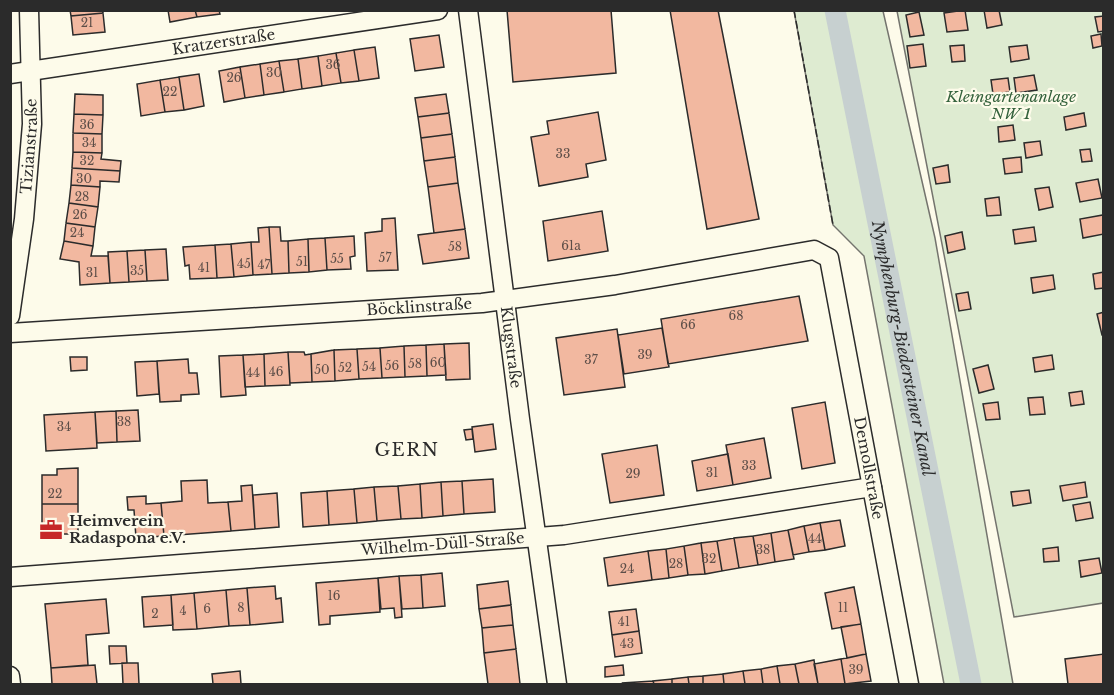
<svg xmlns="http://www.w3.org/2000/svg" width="1114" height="695" font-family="'Libre Baskerville',serif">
<rect width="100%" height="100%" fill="#fdfbea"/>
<path fill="#deebd1" stroke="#74746e" stroke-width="1.5" d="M 794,11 L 883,11 L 935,238 L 1013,684 L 944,684 L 864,256 L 833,225 Z
M 897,11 L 1103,11 L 1103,603 L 1014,617 Z"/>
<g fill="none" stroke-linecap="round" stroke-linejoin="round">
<path stroke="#c7d0d0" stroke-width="21" id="s1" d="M 835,10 L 971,684"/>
</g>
<path fill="#f2b8a0" stroke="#2b2b2b" stroke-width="1.5" d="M 70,10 L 102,10 L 103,13 L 71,16 Z
M 168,10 L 195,10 L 197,17 L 170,22 Z
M 195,10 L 219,10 L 220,14 L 197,17 Z
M 507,10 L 611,10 L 616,73 L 513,82 Z
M 670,10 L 718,10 L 759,219 L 707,229 Z
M 965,10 L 968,30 L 947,32 L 944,13 Z
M 984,10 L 999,10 L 1002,25 L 987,28 Z
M 919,12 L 924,35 L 910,37 L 906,15 Z
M 103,13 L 105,32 L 73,35 L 71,16 Z
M 1104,16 L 1104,31 L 1098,32 L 1095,17 Z
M 1101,34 L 1102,46 L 1093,48 L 1091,36 Z
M 439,35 L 444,67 L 415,71 L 410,39 Z
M 923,44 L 926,66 L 910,68 L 907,46 Z
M 964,45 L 965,61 L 952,62 L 950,46 Z
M 1027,45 L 1029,59 L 1011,62 L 1009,47 Z
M 375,47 L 379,78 L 359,81 L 354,50 Z
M 354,50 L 359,81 L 341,83 L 336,53 Z
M 336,53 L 341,83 L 322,86 L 318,56 Z
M 318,56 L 322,86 L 302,89 L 298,59 Z
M 298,59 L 302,89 L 284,92 L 279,61 Z
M 279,61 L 284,92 L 264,95 L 260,64 Z
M 260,64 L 264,95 L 245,98 L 240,67 Z
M 240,67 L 245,98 L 224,102 L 219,71 Z
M 199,74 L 204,106 L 184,110 L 179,77 Z
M 1034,75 L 1037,90 L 1016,93 L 1014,78 Z
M 179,77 L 184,110 L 165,112 L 160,80 Z
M 1008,78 L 1010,92 L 993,94 L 991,80 Z
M 160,80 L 165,112 L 141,116 L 137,84 Z
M 75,94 L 103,95 L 103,115 L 74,114 Z
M 446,94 L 449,113 L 418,117 L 415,98 Z
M 598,112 L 606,160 L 586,164 L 588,177 L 539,186 L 531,137 L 549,134 L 547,121 Z
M 449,113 L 452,134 L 421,138 L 418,117 Z
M 1084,113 L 1086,126 L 1066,130 L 1064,117 Z
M 74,114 L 103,115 L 102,134 L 73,133 Z
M 1013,125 L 1015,140 L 999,142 L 998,127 Z
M 73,133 L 102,134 L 102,153 L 73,152 Z
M 452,134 L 455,157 L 424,161 L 421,138 Z
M 1040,141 L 1042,155 L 1026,158 L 1024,143 Z
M 1090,149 L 1092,161 L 1082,162 L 1080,150 Z
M 73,152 L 102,153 L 101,159 L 121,161 L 120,171 L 72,168 Z
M 455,157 L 458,183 L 428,187 L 424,161 Z
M 1021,157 L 1022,172 L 1005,174 L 1003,159 Z
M 948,165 L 950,182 L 936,184 L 933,168 Z
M 72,168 L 120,171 L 119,182 L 100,181 L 100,187 L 71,185 Z
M 1098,179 L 1102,198 L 1080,202 L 1076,183 Z
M 458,183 L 465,229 L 434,233 L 428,187 Z
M 71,185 L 100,187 L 98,207 L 69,203 Z
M 1049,187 L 1053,207 L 1039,210 L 1035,189 Z
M 999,197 L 1001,215 L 987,216 L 985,199 Z
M 69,203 L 98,207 L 95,227 L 66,223 Z
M 602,211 L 608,251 L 548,261 L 543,221 Z
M 1103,215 L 1104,234 L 1083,238 L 1080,219 Z
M 395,218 L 398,270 L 367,271 L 365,233 L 382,231 L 382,219 Z
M 66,223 L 95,227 L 93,246 L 64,241 Z
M 269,227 L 272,274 L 253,275 L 251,242 L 259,242 L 258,228 Z
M 269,227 L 280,227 L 281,241 L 288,241 L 289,273 L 272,274 Z
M 1034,227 L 1036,241 L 1015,244 L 1013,230 Z
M 465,229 L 469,258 L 423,264 L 418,235 Z
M 962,232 L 965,249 L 948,253 L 945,236 Z
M 354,236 L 355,256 L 350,257 L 351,269 L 327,270 L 325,238 Z
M 325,238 L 327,270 L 309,272 L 308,239 Z
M 308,239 L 309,272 L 289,273 L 288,241 Z
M 64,241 L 93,246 L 91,256 L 108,256 L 110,283 L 80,285 L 79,262 L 60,259 Z
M 251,242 L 253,275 L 234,277 L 231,244 Z
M 231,244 L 234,277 L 217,278 L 215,245 Z
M 215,245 L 217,278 L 190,279 L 189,265 L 185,266 L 183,247 Z
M 166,249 L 168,280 L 147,281 L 145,250 Z
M 145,250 L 147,281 L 129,282 L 127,251 Z
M 127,251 L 129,282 L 110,283 L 108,252 Z
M 1104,272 L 1104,288 L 1095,289 L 1093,274 Z
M 1053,275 L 1055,289 L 1033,293 L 1031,278 Z
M 968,292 L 971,309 L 959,311 L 956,294 Z
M 799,296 L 808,341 L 668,364 L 661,319 Z
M 1104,312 L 1104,335 L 1102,335 L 1097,314 Z
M 662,328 L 669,367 L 624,374 L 618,335 Z
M 617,329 L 625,387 L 564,395 L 556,338 Z
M 469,343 L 470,379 L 446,380 L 444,344 Z
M 444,344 L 446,375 L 427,376 L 426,345 Z
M 426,345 L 427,376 L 405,377 L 404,346 Z
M 404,346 L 405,377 L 382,378 L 380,348 Z
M 380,348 L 382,378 L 359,379 L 357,349 Z
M 357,349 L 359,379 L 335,381 L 334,350 Z
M 334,350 L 335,381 L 312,382 L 311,354 Z
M 288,352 L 304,352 L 305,355 L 311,354 L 312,382 L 290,383 Z
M 288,352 L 290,385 L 265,386 L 264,354 Z
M 264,354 L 265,386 L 245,387 L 243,355 Z
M 243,355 L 246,395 L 221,397 L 219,356 Z
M 1052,355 L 1054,369 L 1035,372 L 1033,358 Z
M 70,357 L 87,357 L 87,370 L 71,371 Z
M 188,359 L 189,373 L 197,373 L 199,394 L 181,395 L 181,401 L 160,402 L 157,361 Z
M 157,361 L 159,394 L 137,396 L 135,362 Z
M 988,365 L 994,389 L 979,393 L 973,369 Z
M 1082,391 L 1084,404 L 1071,406 L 1069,393 Z
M 1043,397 L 1045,414 L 1030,415 L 1028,398 Z
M 825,402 L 835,463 L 802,469 L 792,408 Z
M 998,402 L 1000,419 L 986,420 L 983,404 Z
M 138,410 L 140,441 L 117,442 L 116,411 Z
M 116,411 L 117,442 L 97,443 L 95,412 Z
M 95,412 L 97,448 L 46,451 L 44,415 Z
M 493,424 L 496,449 L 475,452 L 472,427 Z
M 472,429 L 473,439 L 466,440 L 464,430 Z
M 764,438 L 771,478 L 733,485 L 726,445 Z
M 657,445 L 664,495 L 610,503 L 602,454 Z
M 728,454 L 733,485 L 697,491 L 692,461 Z
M 78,468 L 78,504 L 42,504 L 42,475 L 57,475 L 57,469 Z
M 493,479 L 495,512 L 464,514 L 462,481 Z
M 207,480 L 208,503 L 228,502 L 231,531 L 164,536 L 161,503 L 182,501 L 181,481 Z
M 462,481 L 464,514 L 443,516 L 441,482 Z
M 441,482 L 443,516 L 422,518 L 420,484 Z
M 1085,482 L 1087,497 L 1063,501 L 1060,486 Z
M 420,484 L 422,518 L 401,519 L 398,486 Z
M 252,485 L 255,529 L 231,531 L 228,502 L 242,501 L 241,486 Z
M 398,486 L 401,519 L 377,521 L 374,487 Z
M 374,487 L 377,521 L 357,523 L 354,489 Z
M 354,489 L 357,523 L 329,525 L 327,491 Z
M 1029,490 L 1031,503 L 1013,506 L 1011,492 Z
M 327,491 L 329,525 L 303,527 L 301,493 Z
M 277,493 L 279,527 L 255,529 L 253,495 Z
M 146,496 L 146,504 L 161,503 L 164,536 L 136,538 L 134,510 L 128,510 L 127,497 Z
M 1090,502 L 1093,518 L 1076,521 L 1073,505 Z
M 42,504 L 78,504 L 78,534 L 49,534 L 42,527 Z
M 840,520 L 845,546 L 825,550 L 820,523 Z
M 820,523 L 825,550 L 809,552 L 804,526 Z
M 804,526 L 809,552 L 793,555 L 788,530 Z
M 788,530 L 794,559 L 775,562 L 771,533 Z
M 771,533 L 775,562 L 758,565 L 753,536 Z
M 753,536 L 758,565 L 739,568 L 734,538 Z
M 734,538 L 739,568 L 722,571 L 717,541 Z
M 717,541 L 722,571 L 705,574 L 701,543 Z
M 701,543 L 705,574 L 688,575 L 684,546 Z
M 684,546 L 688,575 L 669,578 L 666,549 Z
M 1058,547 L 1059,561 L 1044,562 L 1043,549 Z
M 666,549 L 669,578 L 652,580 L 648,551 Z
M 648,551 L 652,580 L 608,586 L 604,558 Z
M 1099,558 L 1102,573 L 1081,577 L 1079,561 Z
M 442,573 L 445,606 L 423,608 L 421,575 Z
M 421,575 L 423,608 L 402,609 L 399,576 Z
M 399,576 L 402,617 L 395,618 L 394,608 L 381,609 L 378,578 Z
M 378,578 L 380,612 L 330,616 L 330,624 L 319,625 L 316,583 Z
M 508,581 L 511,605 L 479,609 L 477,585 Z
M 275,586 L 276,599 L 281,598 L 283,622 L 250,625 L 247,588 Z
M 854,587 L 861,624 L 832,629 L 825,593 Z
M 247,588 L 250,625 L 229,626 L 226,590 Z
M 226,590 L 229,626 L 197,629 L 194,593 Z
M 194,593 L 197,629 L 173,630 L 171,595 Z
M 171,595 L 173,625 L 144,627 L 142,597 Z
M 106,599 L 109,633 L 86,635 L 88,665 L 51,668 L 45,604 Z
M 511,605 L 513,625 L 482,628 L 479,609 Z
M 636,609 L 639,631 L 612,635 L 609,612 Z
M 861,624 L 866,654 L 847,658 L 841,627 Z
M 513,625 L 516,649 L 484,653 L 482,628 Z
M 639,631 L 642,653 L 615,657 L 612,635 Z
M 109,646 L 126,646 L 127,663 L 110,664 Z
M 516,649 L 520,684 L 488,684 L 484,653 Z
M 866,654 L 871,681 L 845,684 L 841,659 Z
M 1104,654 L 1104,684 L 1068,684 L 1065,659 Z
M 841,659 L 845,684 L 818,684 L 814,664 Z
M 814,660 L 818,684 L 799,684 L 795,664 Z
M 122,663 L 138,663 L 139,684 L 123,684 Z
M 795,664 L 799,684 L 780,684 L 777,666 Z
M 95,665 L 97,684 L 52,684 L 51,668 Z
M 623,665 L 624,675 L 605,677 L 605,667 Z
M 777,666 L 780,684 L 763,684 L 761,669 Z
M 761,669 L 763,684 L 745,684 L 743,671 Z
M 240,671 L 241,684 L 213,684 L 212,674 Z
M 743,671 L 745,684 L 724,684 L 723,674 Z
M 723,674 L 724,684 L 703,684 L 703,676 Z
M 703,676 L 703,684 L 689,684 L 688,677 Z
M 688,677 L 689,684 L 672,684 L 672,679 Z
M 672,679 L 672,684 L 654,684 L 653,681 Z
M 653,681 L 654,684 L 624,684 L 623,683 Z"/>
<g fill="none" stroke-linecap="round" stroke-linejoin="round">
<g stroke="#2b2b2b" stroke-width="21">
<g id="street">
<path id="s2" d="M 468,10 L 520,419 L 557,684"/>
<path id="s3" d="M 10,74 L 438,10"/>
<path id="s4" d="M 10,316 L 24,219 L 32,124 L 29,10"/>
<path id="s5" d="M 10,333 L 482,303 L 615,285 L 814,250 L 829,258 L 909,684"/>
<path id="s6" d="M 10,577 L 564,535 L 872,487"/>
<path d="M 10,676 L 11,684"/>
</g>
</g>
<use href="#street" stroke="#fdfbea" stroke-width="18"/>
<path stroke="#2b2b2b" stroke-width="1.5" stroke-dasharray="8 3" stroke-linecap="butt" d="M 794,10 L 833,225"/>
</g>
<defs>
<g id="office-bare" transform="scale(1.8)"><path d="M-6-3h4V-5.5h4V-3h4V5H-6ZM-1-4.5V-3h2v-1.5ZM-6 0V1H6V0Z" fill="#c62828" stroke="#fdfbea" stroke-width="2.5" paint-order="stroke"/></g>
</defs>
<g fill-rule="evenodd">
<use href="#office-bare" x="51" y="530"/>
</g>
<g text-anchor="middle" stroke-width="4.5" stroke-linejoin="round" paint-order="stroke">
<g font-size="12" fill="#5d4e48">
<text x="87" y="27">21</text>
<text x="333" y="69">36</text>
<text x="274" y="77">30</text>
<text x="234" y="82">26</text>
<text x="170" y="96">22</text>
<text x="87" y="129">36</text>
<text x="89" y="147">34</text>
<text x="563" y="158">33</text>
<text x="87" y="165">32</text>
<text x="84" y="183">30</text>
<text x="82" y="201">28</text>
<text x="80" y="219">26</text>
<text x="77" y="237">24</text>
<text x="571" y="250">61a</text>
<text x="455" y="251">58</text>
<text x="385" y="262">57</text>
<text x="337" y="263">55</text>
<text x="302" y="266">51</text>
<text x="244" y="268">45</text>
<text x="264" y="269">47</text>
<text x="204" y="272">41</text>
<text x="137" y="275">35</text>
<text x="92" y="277">31</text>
<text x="736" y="320">68</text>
<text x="688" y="329">66</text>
<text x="645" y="359">39</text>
<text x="591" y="364">37</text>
<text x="438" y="367">60</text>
<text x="415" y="368">58</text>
<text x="392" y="370">56</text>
<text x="369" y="371">54</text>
<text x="345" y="372">52</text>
<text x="322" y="374">50</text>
<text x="276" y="376">46</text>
<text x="253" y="377">44</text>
<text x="124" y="426">38</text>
<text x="64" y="431">34</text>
<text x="749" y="470">33</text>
<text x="712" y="477">31</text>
<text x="633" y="478">29</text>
<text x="55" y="498">22</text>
<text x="815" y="543">44</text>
<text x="763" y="554">38</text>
<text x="709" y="563">32</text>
<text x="676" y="568">28</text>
<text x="627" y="573">24</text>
<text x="334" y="600">16</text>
<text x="241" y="612">8</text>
<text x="843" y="612">11</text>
<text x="207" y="613">6</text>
<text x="183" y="615">4</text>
<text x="155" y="618">2</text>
<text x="624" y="626">41</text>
<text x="627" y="648">43</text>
<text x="856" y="674">39</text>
</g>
<g font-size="15" fill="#2b2b2b" stroke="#fdfbea">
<text dy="5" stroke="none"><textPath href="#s3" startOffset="216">Kratzerstraße</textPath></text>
<text dy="5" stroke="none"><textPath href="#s4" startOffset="171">Tizianstraße</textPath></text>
<text dy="5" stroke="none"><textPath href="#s5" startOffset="410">Böcklinstraße</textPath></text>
<text dy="5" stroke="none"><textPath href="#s2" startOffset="340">Klugstraße</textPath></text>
<text dy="5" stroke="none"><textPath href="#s5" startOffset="1040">Demollstraße</textPath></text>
<text dy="5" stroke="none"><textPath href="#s6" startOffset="434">Wilhelm-Düll-Straße</textPath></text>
</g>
<g font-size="15" font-style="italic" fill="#34623c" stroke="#fdfbea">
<text x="1011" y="102">Kleingartenanlage<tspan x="1011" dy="17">NW 1</tspan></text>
</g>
<g font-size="15" font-weight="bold" fill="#2b2b2b" stroke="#fdfbea" text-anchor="start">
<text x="69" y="526">Heimverein<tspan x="69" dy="17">Radaspona e.V.</tspan></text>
</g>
<g font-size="16" font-style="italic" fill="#2b2b2b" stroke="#fdfbea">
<text dy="6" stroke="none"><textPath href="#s1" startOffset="345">Nymphenburg-Biedersteiner Kanal</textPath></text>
</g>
<g font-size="18" letter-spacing="1.5" fill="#2b2b2b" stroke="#fdfbea">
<text x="407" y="456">GERN</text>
</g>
</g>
<rect width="1114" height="695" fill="none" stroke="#2b2b2b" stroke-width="24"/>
</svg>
